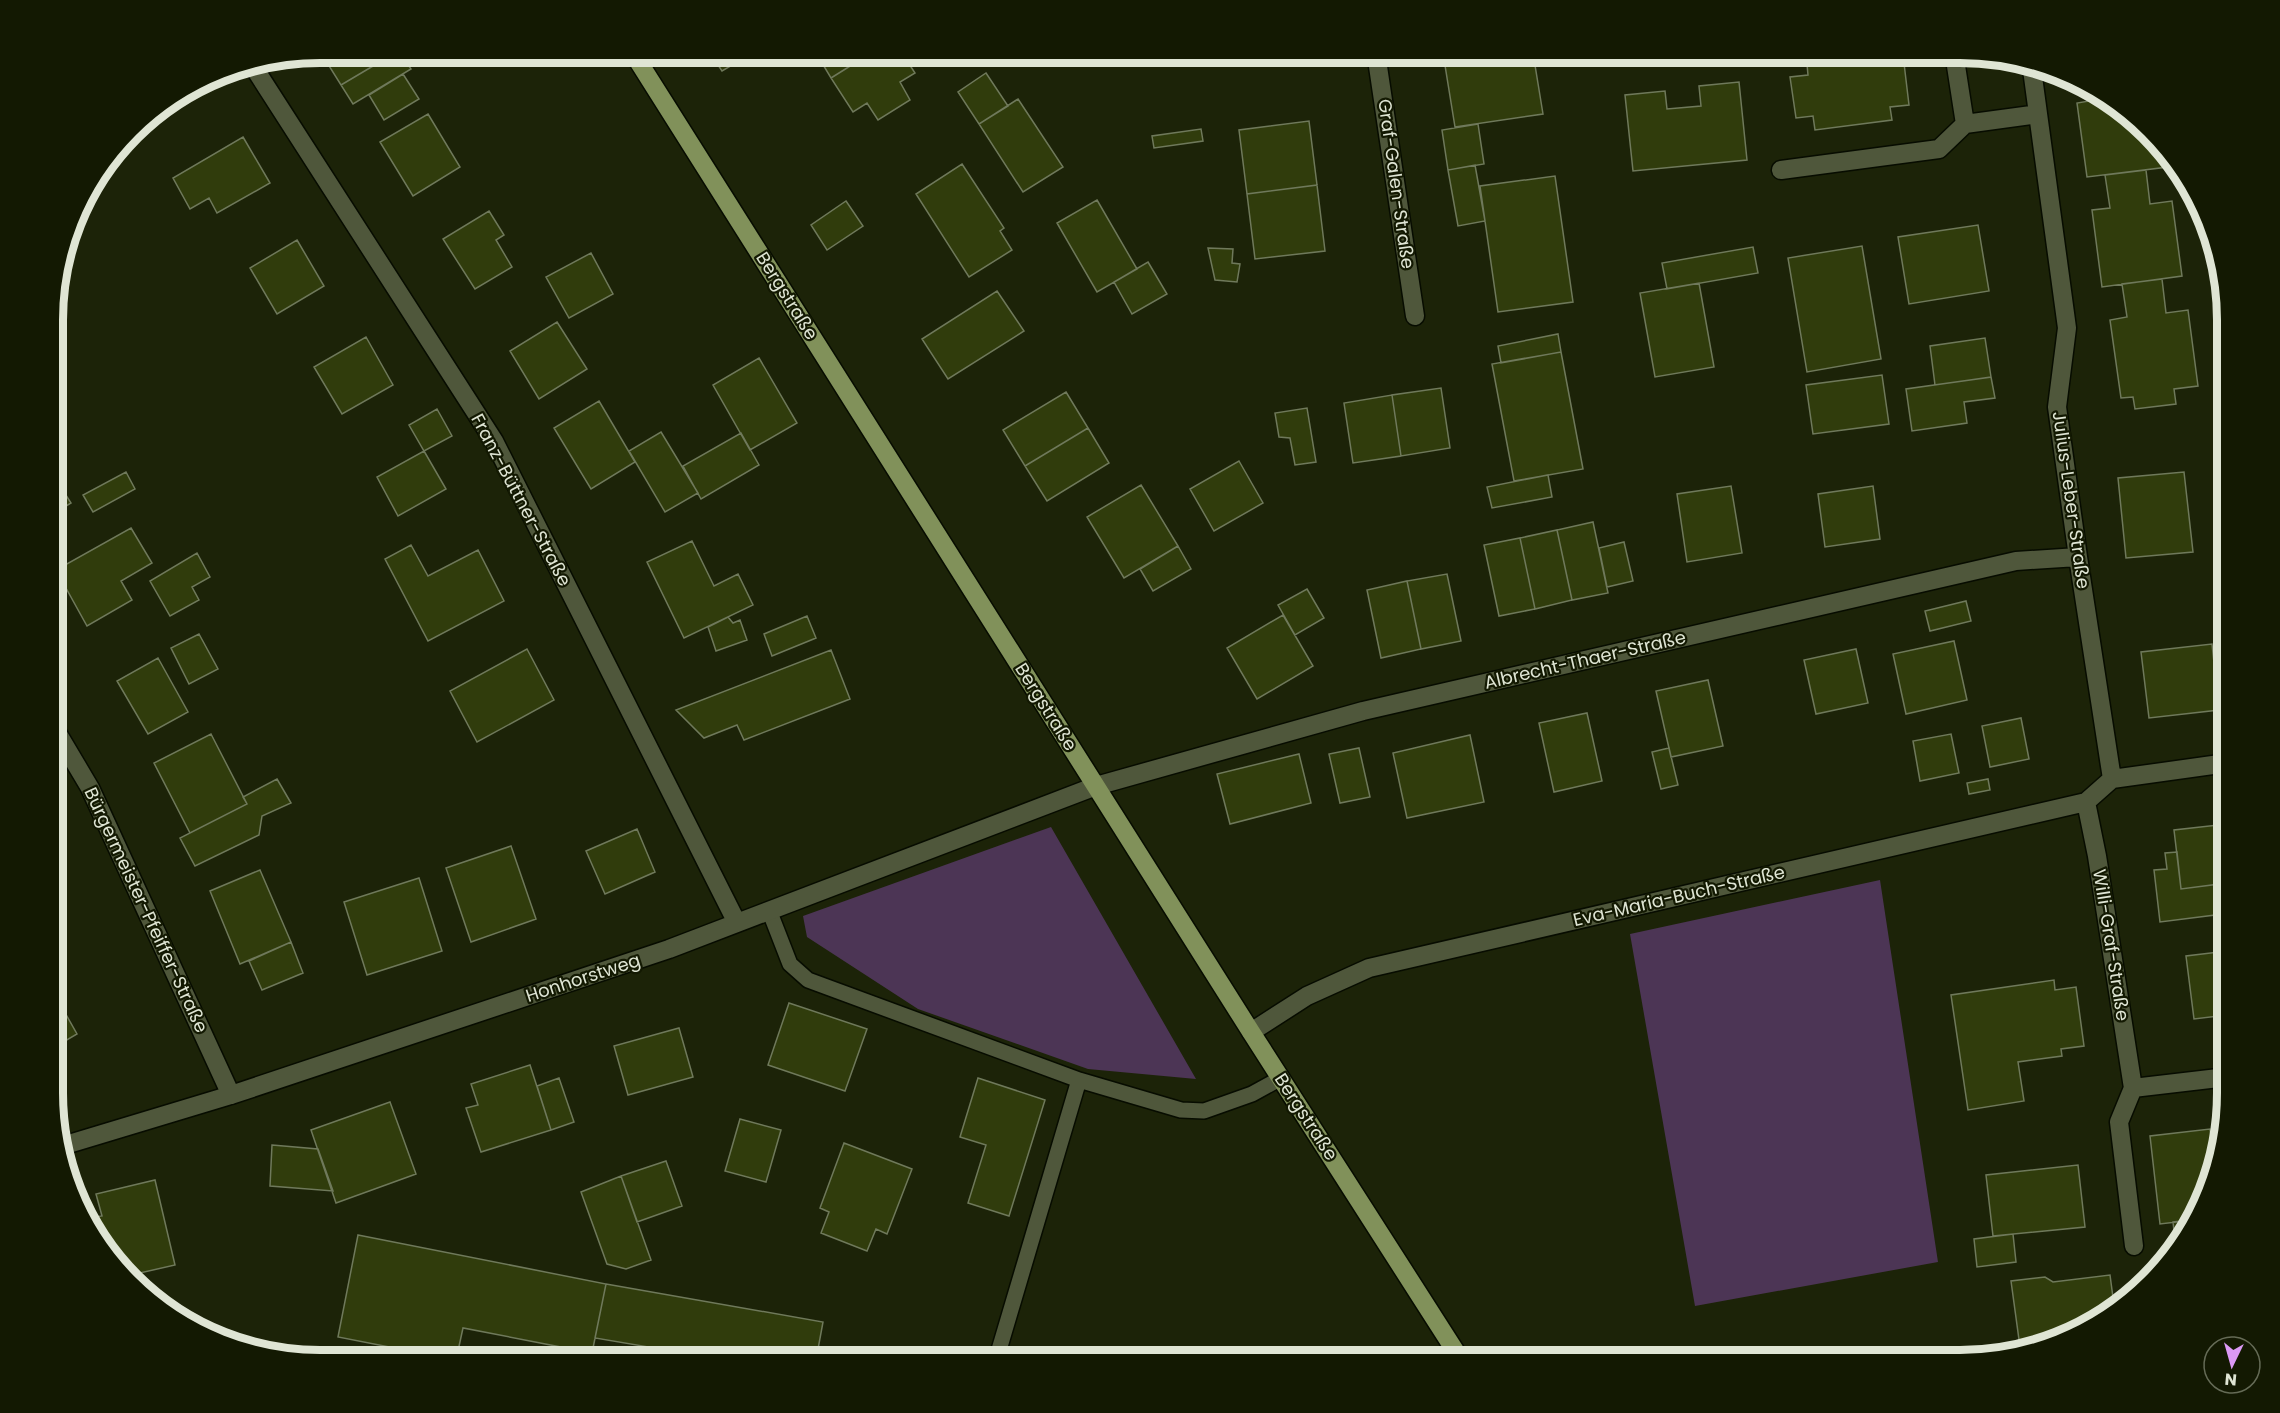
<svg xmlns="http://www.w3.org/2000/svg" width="2280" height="1413" font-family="Poppins,sans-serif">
<rect width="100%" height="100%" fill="#1c2308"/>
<path fill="#4c3555" d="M 1051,827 L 1196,1079 L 1088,1069 L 918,1009 L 807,937 L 803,916 Z
M 1880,880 L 1938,1262 L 1695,1306 L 1630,934 Z"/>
<path fill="#303c0c" stroke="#6f795b" stroke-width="1.5" d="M 321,53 L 395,53 L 341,85 Z
M 395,53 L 400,53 L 411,69 L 353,104 L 341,85 Z
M 710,53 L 753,53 L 722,71 Z
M 816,53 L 871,53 L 831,78 Z
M 871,53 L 902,53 L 915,73 L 900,82 L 910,100 L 878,120 L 867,103 L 853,112 L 831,78 Z
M 1443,53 L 1533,53 L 1543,114 L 1455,127 Z
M 1806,53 L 1881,53 L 1883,66 L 1904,63 L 1909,105 L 1890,107 L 1892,120 L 1815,130 L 1813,116 L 1796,118 L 1790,77 L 1808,75 Z
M 986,73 L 1008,106 L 979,124 L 958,92 Z
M 403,74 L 419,99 L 384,120 L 369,95 Z
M 1739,82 L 1747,160 L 1633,171 L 1625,95 L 1665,91 L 1667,109 L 1701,106 L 1699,86 Z
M 2093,91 L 2108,97 L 2167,161 L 2168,167 L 2087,177 L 2077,103 L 2095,100 Z
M 1018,99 L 1063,167 L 1023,192 L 979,124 Z
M 428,114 L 460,167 L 413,196 L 380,142 Z
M 1309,121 L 1317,185 L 1247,194 L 1239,130 Z
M 1478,124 L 1484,164 L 1448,170 L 1442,130 Z
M 1201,129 L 1203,141 L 1154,148 L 1152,136 Z
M 243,137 L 270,183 L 217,213 L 209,198 L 190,209 L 173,178 Z
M 962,164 L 1004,228 L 1000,231 L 1012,250 L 969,277 L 916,194 Z
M 1475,165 L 1485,221 L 1458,226 L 1448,170 Z
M 2146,170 L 2150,204 L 2172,201 L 2182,276 L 2102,287 L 2092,210 L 2110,208 L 2105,175 Z
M 1555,176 L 1573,302 L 1498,312 L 1480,186 Z
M 1317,185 L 1325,251 L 1255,259 L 1247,194 Z
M 1097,200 L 1137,269 L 1097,292 L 1057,223 Z
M 846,201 L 863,226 L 827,250 L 811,225 Z
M 489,211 L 504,235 L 496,240 L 512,267 L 475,289 L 443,239 Z
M 1978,225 L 1989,291 L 1909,304 L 1898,237 Z
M 297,240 L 324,286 L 277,314 L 250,268 Z
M 1862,246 L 1881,359 L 1807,372 L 1788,258 Z
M 1753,247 L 1758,273 L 1667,289 L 1662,263 Z
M 1208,248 L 1233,249 L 1232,263 L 1240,264 L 1237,282 L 1215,280 Z
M 591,253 L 613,294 L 569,318 L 546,277 Z
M 1148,262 L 1167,294 L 1132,314 L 1114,282 Z
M 2162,279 L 2166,313 L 2188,310 L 2198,386 L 2174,389 L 2176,404 L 2135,409 L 2133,397 L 2121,398 L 2110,320 L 2127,317 L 2122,284 Z
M 1699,283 L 1714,367 L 1655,377 L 1640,293 Z
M 997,291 L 1024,331 L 948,379 L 922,339 Z
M 557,322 L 587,369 L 539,399 L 510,351 Z
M 1558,334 L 1561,352 L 1501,363 L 1498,346 Z
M 366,337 L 393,385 L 342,414 L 314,367 Z
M 1985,338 L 1991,377 L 1935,385 L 1930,346 Z
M 1561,352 L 1583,469 L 1514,481 L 1492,364 Z
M 759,358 L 797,423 L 750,450 L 713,385 Z
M 1882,375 L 1889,424 L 1813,434 L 1806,385 Z
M 1991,377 L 1995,398 L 1964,402 L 1967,423 L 1912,431 L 1906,389 Z
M 1441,388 L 1450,448 L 1401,456 L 1392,395 Z
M 1066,392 L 1088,428 L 1025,466 L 1003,430 Z
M 1392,395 L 1401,456 L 1353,463 L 1344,403 Z
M 599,401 L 635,462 L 591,489 L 554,428 Z
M 1307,408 L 1316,462 L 1295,465 L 1290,438 L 1279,437 L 1275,413 Z
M 437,409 L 452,436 L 424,451 L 409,425 Z
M 1088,428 L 1109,463 L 1047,501 L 1025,466 Z
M 661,432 L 698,493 L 665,512 L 629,451 Z
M 741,433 L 759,465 L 701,499 L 683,466 Z
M 424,451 L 446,489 L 398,516 L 377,477 Z
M 1239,461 L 1263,503 L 1214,531 L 1190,489 Z
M 126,472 L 135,489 L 93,512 L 83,495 Z
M 2184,472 L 2193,552 L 2126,558 L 2118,478 Z
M 1548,475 L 1552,497 L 1492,508 L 1487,487 Z
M 55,478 L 71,503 L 55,513 Z
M 1141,485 L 1178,546 L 1124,578 L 1087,517 Z
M 1731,486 L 1742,553 L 1687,562 L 1677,494 Z
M 1873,486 L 1880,539 L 1825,547 L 1818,494 Z
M 1593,522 L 1608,593 L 1572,600 L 1557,530 Z
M 131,528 L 152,563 L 121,581 L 132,600 L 87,626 L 56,570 Z
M 1557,530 L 1572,600 L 1535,609 L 1520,538 Z
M 1520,538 L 1535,609 L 1499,616 L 1484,545 Z
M 692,541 L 714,586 L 738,574 L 753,605 L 684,638 L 647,562 Z
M 1624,542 L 1633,581 L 1607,587 L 1599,548 Z
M 411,545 L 428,576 L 478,550 L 504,601 L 428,641 L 385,559 Z
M 1178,546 L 1191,569 L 1153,591 L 1140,569 Z
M 197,553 L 210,577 L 192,587 L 199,600 L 170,616 L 150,581 Z
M 1447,574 L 1461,641 L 1421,649 L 1407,581 Z
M 1407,581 L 1421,649 L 1381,658 L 1367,590 Z
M 1307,589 L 1324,618 L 1295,635 L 1278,605 Z
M 1966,601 L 1971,621 L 1930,631 L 1925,611 Z
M 1283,615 L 1313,666 L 1257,699 L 1227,648 Z
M 807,616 L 816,638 L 772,656 L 764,634 Z
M 728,617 L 733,623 L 740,620 L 747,640 L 716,651 L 708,627 Z
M 199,634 L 218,669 L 189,684 L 171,648 Z
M 1954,641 L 1967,700 L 1906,714 L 1893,654 Z
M 2212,644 L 2219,710 L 2149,718 L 2141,652 Z
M 527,649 L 554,700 L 477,742 L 450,691 Z
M 1856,649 L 1868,703 L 1816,714 L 1804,660 Z
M 831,650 L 850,699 L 744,740 L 737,725 L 704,738 L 676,710 Z
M 158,658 L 188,712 L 148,734 L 117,681 Z
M 1708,680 L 1723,746 L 1671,757 L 1656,691 Z
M 1587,713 L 1602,781 L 1554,792 L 1539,723 Z
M 2021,718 L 2029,759 L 1990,767 L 1982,726 Z
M 211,734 L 247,804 L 190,833 L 154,763 Z
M 1951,734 L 1959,773 L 1920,781 L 1913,741 Z
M 1470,735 L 1484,802 L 1407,818 L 1393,753 Z
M 1359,748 L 1370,797 L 1340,803 L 1329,754 Z
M 1669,748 L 1678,785 L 1661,789 L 1652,752 Z
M 1299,754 L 1311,803 L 1230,824 L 1217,774 Z
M 277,779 L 291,803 L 262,816 L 259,835 L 195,866 L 180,838 L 247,804 L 243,797 Z
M 1988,779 L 1990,790 L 1969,794 L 1967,783 Z
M 2227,824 L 2227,883 L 2181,889 L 2174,830 Z
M 637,829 L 655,872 L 605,894 L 586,851 Z
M 511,846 L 536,919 L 471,942 L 446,868 Z
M 2177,852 L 2181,889 L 2220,884 L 2223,914 L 2160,922 L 2154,870 L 2167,869 L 2165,853 Z
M 260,870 L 291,942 L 240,964 L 210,891 Z
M 419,878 L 442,951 L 367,975 L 344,902 Z
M 291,942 L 303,973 L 262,990 L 249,961 Z
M 2227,951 L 2227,1015 L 2194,1019 L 2186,956 Z
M 2054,980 L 2055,990 L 2076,987 L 2084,1046 L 2061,1049 L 2062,1056 L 2018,1062 L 2024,1101 L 1968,1110 L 1951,995 Z
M 55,995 L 77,1034 L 55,1047 Z
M 789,1003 L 867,1029 L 845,1091 L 768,1065 Z
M 679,1028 L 693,1077 L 628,1095 L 614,1046 Z
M 530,1065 L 551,1130 L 481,1152 L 466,1108 L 478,1105 L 471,1084 Z
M 559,1078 L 574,1122 L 551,1130 L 537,1086 Z
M 978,1078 L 1045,1100 L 1009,1216 L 968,1203 L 986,1145 L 960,1137 Z
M 390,1102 L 416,1174 L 336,1203 L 311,1130 Z
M 740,1119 L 781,1130 L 766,1182 L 725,1171 Z
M 2210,1129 L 2215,1171 L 2213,1178 L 2193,1220 L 2160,1224 L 2150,1136 Z
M 844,1143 L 912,1169 L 887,1234 L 876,1229 L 867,1251 L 821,1233 L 829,1212 L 820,1208 Z
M 272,1145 L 318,1149 L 333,1191 L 270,1186 Z
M 666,1161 L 682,1206 L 637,1222 L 621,1176 Z
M 2078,1165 L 2085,1227 L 1993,1236 L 1986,1175 Z
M 621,1176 L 651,1260 L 626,1269 L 607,1264 L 581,1192 Z
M 155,1180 L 175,1265 L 131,1275 L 97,1241 L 89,1218 L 102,1216 L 96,1194 Z
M 2193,1220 L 2183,1241 L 2176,1248 L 2173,1222 Z
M 2013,1234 L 2016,1262 L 1977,1267 L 1974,1239 Z
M 358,1235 L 606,1284 L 592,1353 L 463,1328 L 456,1360 L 338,1337 Z
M 2110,1275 L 2114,1305 L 2093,1325 L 2020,1347 L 2011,1281 L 2045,1277 L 2053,1282 Z
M 606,1284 L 823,1322 L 816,1360 L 725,1360 L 595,1338 Z"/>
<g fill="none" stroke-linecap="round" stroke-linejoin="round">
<g stroke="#070c00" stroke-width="18">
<path id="lane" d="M 769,910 L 790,964 L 808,980 L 1079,1080 L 1181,1110 L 1204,1111 L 1252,1094 L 1281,1078
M 996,1360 L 1079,1080"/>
</g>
<g stroke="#070c00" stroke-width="21">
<path id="street" d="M 1376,53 L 1415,316
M 1954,53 L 1965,124 L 2038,114
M 2031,62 L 2067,328 L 2057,407 L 2078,557 L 2112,779
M 253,66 L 494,441 L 737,923
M 1781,170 L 1939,149 L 1965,124
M 55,729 L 90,788 L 231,1095
M 2112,779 L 2227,763
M 2086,802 L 2097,856 L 2133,1088 L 2227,1077
M 1251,1032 L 1307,996 L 1369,968 L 2086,802 L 2112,779
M 2133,1088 L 2119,1122 L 2134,1246
M 62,1146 L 231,1095 L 669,949 L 1096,786 L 1363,711 L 2016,561 L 2078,557"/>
</g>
<g stroke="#070c00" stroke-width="21">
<path id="primary" d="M 633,53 L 1251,1032 L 1461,1360"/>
</g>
<use href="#lane" stroke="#4f573b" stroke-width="15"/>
<use href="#street" stroke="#4f573b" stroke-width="18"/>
<use href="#primary" stroke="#81915a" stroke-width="18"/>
</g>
<g text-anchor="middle" stroke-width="4.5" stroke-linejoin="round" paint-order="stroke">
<g font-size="18" fill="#dfe5d4" stroke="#131902">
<text transform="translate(1396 184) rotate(82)" y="6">Graf-Galen-Straße</text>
<text transform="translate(787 296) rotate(58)" y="6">Bergstraße</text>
<text transform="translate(521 500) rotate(62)" y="6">Franz-Büttner-Straße</text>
<text transform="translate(2071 500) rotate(82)" y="6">Julius-Leber-Straße</text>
<text transform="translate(1585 660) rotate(-13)" y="6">Albrecht-Thaer-Straße</text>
<text transform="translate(1046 707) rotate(58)" y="6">Bergstraße</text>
<text transform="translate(1679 896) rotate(-13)" y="6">Eva-Maria-Buch-Straße</text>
<text transform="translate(146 910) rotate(65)" y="6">Bürgermeister-Pfeiffer-Straße</text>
<text transform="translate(2111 945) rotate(81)" y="6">Willi-Graf-Straße</text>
<text transform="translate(583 978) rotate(-18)" y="6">Honhorstweg</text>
<text transform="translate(1306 1117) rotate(57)" y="6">Bergstraße</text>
</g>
</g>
<path d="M0 0H2280V1413H0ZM320 63H1960A257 257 0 0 1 2217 320V1093A257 257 0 0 1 1960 1350H320A257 257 0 0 1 63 1093V320A257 257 0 0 1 320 63Z" fill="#131902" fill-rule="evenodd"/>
<path fill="none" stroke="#dfe5d4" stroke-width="8" d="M320 63H1960A257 257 0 0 1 2217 320V1093A257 257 0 0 1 1960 1350H320A257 257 0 0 1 63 1093V320A257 257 0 0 1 320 63Z"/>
<g transform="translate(2232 1365) rotate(185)"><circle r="28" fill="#131902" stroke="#656b56" stroke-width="1.5"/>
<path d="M0-4.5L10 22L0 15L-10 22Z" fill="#db99f5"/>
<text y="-9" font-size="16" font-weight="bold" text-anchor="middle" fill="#dfe5d4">N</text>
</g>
</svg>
